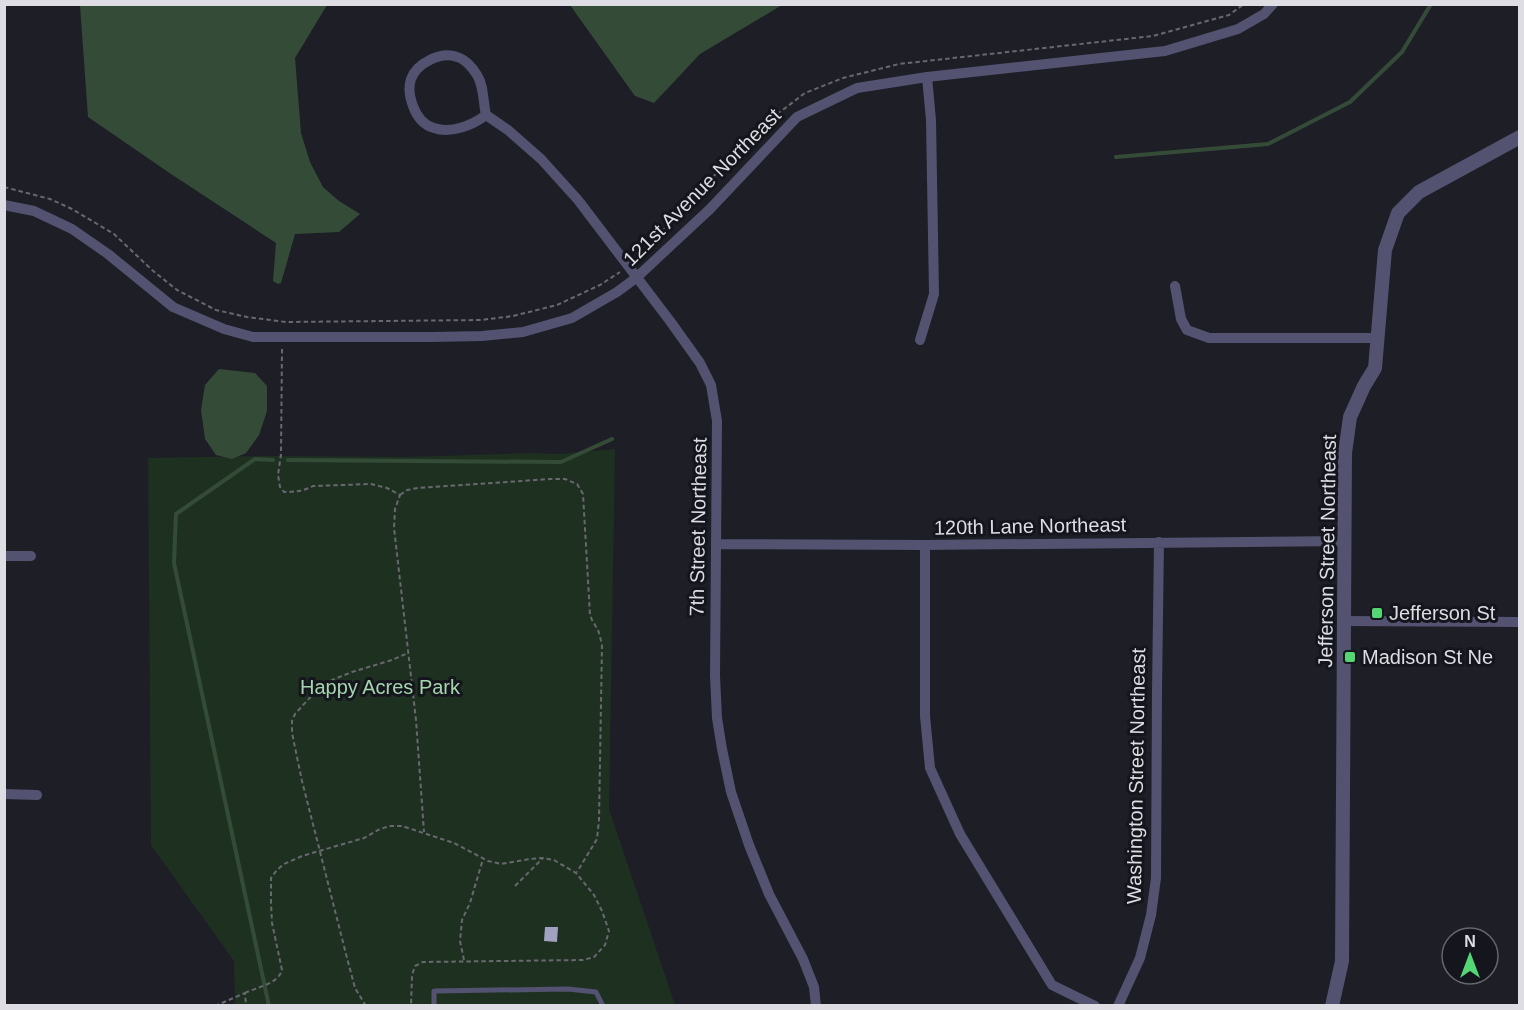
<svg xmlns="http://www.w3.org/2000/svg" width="1524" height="1010" font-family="Arial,sans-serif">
<rect width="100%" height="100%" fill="#1e1e26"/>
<path fill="#1e3121" d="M 615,449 L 609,809 L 675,1005 L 235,1005 L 234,961 L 151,845 L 148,458 L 272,456 L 410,457 L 529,453 L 560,454 Z"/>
<path fill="#344c37" d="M 80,5 L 327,5 L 295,58 L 301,133 L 310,162 L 323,187 L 339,201 L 360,214 L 339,232 L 295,234 L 281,283 L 278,284 L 273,281 L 276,243 L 171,174 L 88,117 Z
M 570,5 L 782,5 L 700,54 L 654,103 L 635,96 Z
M 219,369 L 255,373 L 267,386 L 267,411 L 259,435 L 246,453 L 232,459 L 216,455 L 205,439 L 201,410 L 205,385 Z"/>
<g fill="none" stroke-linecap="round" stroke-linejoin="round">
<path stroke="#344c37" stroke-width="4" d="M 1116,157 L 1268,144 L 1350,102 L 1402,52 L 1431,4
M 288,460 L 561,462 L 612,439
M 269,1006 L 174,563 L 176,514 L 255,459 L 273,460"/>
</g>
<path fill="#a1a1c1" d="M 545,927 L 558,927 L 557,942 L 544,941 Z"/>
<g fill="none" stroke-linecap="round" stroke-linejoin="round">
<path stroke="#68686f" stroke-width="2" stroke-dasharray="4.5 3" stroke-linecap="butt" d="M 4,187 L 50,199 L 72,209 L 114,234 L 152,270 L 177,290 L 216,310 L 247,317 L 286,322 L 481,320 L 513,316 L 557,305 L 600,285 L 620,272
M 636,259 L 759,128 L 805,93 L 843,78 L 899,64 L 1153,36 L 1229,15 L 1244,4
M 282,349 L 281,454 L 278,475 L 280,487 L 284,492 C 295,492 304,491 313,486 L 371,484 L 387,488 L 400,495 L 395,509 L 394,528 L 416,720 L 424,832
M 400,495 L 407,490 L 418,488 L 550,479 L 565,479 L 577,484 L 583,494 L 590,615 L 592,620 L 598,630 L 602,644 L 599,820 L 597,839 L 577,872
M 515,886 L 543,858
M 464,960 L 460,941 L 462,920 L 470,903 L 483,859
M 245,993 C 257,987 278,984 282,970 L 272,923 L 271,903 L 271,878 L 277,870 L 284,864 L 302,856 L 364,838 L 378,830 L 389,826 L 402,826 L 454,843 L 488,861 L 501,864 L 530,859 L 543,858 L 554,860 L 576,873 L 594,895 L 602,911 L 609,931 L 605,945 L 594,957 L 583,960 L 423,962 L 415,966 L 412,975 L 411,1006
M 215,1006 L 245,993 L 246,1006
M 366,1006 L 355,988 L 346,954 L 302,781 L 292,733 L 292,721 L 295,714 L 316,691 L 332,680 L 352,672 L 392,660 L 408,653"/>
<path stroke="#535270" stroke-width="5" d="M 434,1006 L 434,991 L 568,989 L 596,992 L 603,1006"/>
<path stroke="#535270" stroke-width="10" d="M 486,115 C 473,125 451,134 434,128 C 423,125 417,117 413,106 C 410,98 408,88 411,79 C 417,63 441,51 457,57 C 465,59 473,68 477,75 C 484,86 483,102 486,115 L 508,130 L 541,159 L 578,200 L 670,321 L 700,363 L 711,385 L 717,421 L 715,676 L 717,718 L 722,749 L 731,792 L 749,845 L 769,894 L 803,959 L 814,987 L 816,1006
M 4,205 L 34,211 L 72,229 L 108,254 L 173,307 L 224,329 L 253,337 L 432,337 L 482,336 L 523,332 L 572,318 L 617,292 L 636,278 L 710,209 L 797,117 L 857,88 L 927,77 L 1165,51 L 1238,29 L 1264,14 L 1273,4
M 1175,286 L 1181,319 L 1187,330 L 1209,338 L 1377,338
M 920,340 L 934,294 L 931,120 L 927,77
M 716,544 L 925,545 L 1344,541
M 925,545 L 925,716 L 930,768 L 960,834 L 1052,985 L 1095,1006
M 4,556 L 31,556
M 1343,621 L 1520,622
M 4,794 L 37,795
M 1118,1006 L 1140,958 L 1151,915 L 1156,878 L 1157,690 L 1159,542"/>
<path stroke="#535270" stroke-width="14" d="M 1332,1006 L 1342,961 L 1345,453 L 1350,417 L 1364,386 L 1375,368 L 1385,250 L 1398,213 L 1419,192 L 1520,137"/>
</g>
<g fill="#53d673" stroke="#15151d" stroke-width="2">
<rect x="1371" y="607" width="12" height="12" rx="3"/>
<rect x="1344" y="651" width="12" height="12" rx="3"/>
</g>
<g text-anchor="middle" stroke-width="6" stroke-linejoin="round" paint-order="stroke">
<g font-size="20" fill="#dddde3" stroke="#15151d">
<text transform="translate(702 187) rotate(-45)" y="7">121st Avenue Northeast</text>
<text transform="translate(1030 526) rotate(-1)" y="7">120th Lane Northeast</text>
<text transform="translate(698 527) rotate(-89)" y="7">7th Street Northeast</text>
<text transform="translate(1327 551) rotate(-89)" y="7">Jefferson Street Northeast</text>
<text transform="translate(1136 776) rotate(-89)" y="7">Washington Street Northeast</text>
</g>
<g font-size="20" fill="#dddde3" stroke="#15151d" text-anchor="start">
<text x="1389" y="620">Jefferson St</text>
<text x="1362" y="664">Madison St Ne</text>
</g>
<g font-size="20" fill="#a5d5ac" stroke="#15151d">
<text x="380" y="694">Happy Acres Park</text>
</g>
</g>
<rect width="1524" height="1010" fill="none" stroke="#dddde3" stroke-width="12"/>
<g transform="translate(1470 956)"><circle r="28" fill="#15151d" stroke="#65656c" stroke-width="1.5"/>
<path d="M0-4.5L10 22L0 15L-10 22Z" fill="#53d673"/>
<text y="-9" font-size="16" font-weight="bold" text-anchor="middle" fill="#dddde3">N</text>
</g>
</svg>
